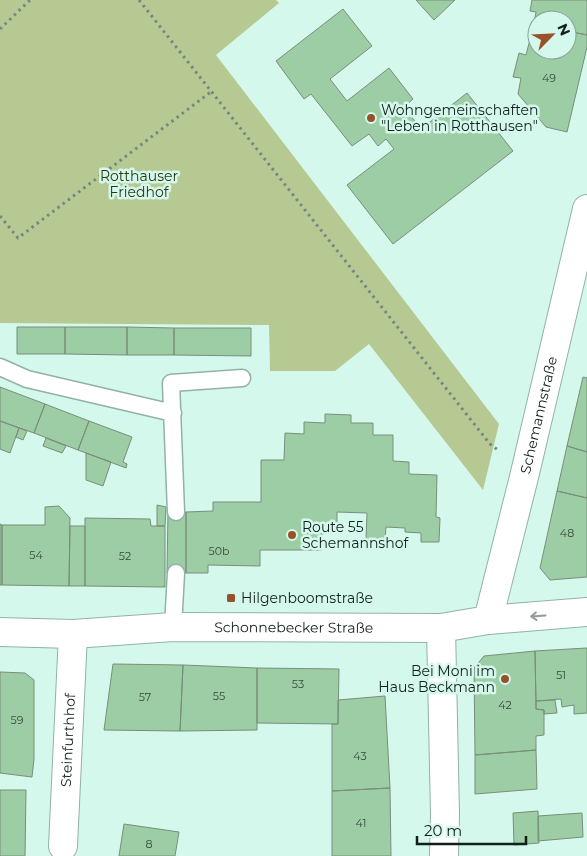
<svg xmlns="http://www.w3.org/2000/svg" width="587" height="856" font-family="Montserrat,sans-serif">
<rect width="100%" height="100%" fill="#d5f8ed"/>
<path fill="#b7c993" d="M 0,0 L 276,0 L 279,3 L 216,55 L 499,424 L 483,490 L 369,344 L 335,371 L 270,371 L 269,325 L 0,323 Z"/>
<path fill="#9dcda4" stroke="#788e7b" d="M 416,0 L 455,0 L 434,20 Z
M 532,0 L 587,0 L 587,35 L 567,31 L 567,20 L 537,20 L 537,25 L 534,24 L 536,12 L 530,11 Z
M 343,9 L 372,46 L 330,79 L 347,101 L 389,68 L 413,99 L 404,107 L 421,129 L 467,93 L 513,151 L 393,244 L 347,185 L 394,149 L 386,139 L 378,146 L 369,134 L 352,146 L 311,94 L 304,99 L 276,61 Z
M 534,24 L 537,25 L 537,50 L 567,50 L 567,31 L 587,35 L 587,47 L 567,132 L 546,127 L 518,94 L 521,78 L 513,77 L 519,53 L 526,55 Z
M 17,327 L 65,327 L 65,354 L 17,354 Z
M 65,327 L 127,327 L 127,355 L 65,354 Z
M 127,327 L 174,328 L 174,355 L 127,355 Z
M 174,328 L 251,328 L 251,356 L 174,355 Z
M 583,377 L 587,378 L 587,452 L 567,446 Z
M 0,387 L 45,404 L 34,433 L 0,421 Z
M 45,404 L 89,421 L 78,450 L 34,433 Z
M 325,414 L 351,415 L 351,423 L 373,423 L 373,435 L 393,435 L 393,461 L 409,462 L 409,474 L 437,475 L 436,517 L 440,518 L 439,542 L 421,542 L 421,533 L 405,532 L 405,528 L 386,527 L 385,541 L 366,539 L 367,513 L 337,512 L 337,526 L 322,525 L 322,550 L 260,550 L 260,566 L 208,565 L 208,573 L 186,573 L 186,512 L 213,511 L 213,502 L 261,502 L 261,460 L 284,460 L 285,433 L 304,434 L 304,422 L 325,423 Z
M 0,421 L 19,428 L 10,453 L 0,449 Z
M 89,421 L 132,437 L 123,462 L 127,464 L 126,468 L 78,450 Z
M 19,428 L 27,431 L 23,440 L 16,437 Z
M 46,438 L 66,446 L 62,453 L 43,446 Z
M 567,446 L 587,452 L 587,498 L 557,491 Z
M 86,453 L 111,462 L 103,486 L 86,480 Z
M 557,491 L 587,498 L 587,577 L 550,580 L 540,568 Z
M 157,505 L 166,507 L 165,526 L 157,526 Z
M 59,506 L 70,518 L 69,586 L 2,585 L 2,525 L 45,525 L 45,507 Z
M 168,511 L 186,512 L 186,573 L 167,573 Z
M 85,518 L 150,519 L 151,526 L 165,526 L 165,587 L 85,586 Z
M 0,524 L 2,525 L 2,585 L 0,585 Z
M 70,526 L 85,526 L 85,586 L 69,586 Z
M 587,648 L 587,713 L 574,714 L 574,705 L 562,707 L 561,699 L 536,701 L 535,651 Z
M 535,651 L 536,709 L 544,710 L 544,735 L 536,736 L 536,750 L 475,755 L 474,668 L 484,656 Z
M 113,664 L 183,665 L 180,731 L 104,730 Z
M 183,665 L 257,668 L 257,730 L 180,731 Z
M 257,668 L 339,669 L 338,724 L 257,723 Z
M 0,672 L 25,673 L 34,680 L 34,759 L 32,777 L 0,773 Z
M 385,696 L 390,788 L 332,791 L 332,724 L 338,724 L 338,700 Z
M 555,700 L 557,713 L 544,714 L 544,710 L 536,709 L 536,701 Z
M 536,750 L 537,789 L 475,794 L 475,755 Z
M 390,788 L 391,856 L 332,856 L 332,791 Z
M 0,790 L 26,790 L 25,856 L 0,856 Z
M 538,811 L 539,843 L 514,845 L 513,813 Z
M 582,813 L 583,837 L 538,841 L 538,816 Z
M 124,824 L 179,832 L 175,856 L 119,856 Z"/>
<g fill="none" stroke-linecap="round" stroke-linejoin="round">
<g stroke="#91b2a7" stroke-width="19">
<path id="lane" d="M 0,367 L 27,379 L 173,413
M 176,512 L 171,383 L 242,378
M 173,627 L 176,573"/>
</g>
<g stroke="#91b2a7" stroke-width="30">
<g id="street">
<path id="s1" d="M 488,620 L 525,473 L 587,209"/>
<path d="M 441,628 L 445,814 L 444,856"/>
<path id="s2" d="M 0,632 L 73,634 L 173,627 L 441,628 L 488,620 L 587,612"/>
<path id="s3" d="M 63,846 L 73,634"/>
</g>
</g>
<path stroke="#728982" stroke-width="3" stroke-dasharray="2.5 4" stroke-linecap="butt" d="M 139,0 L 490,444 L 498,450
M 0,29 L 30,0
M 0,216 L 18,238 L 212,91"/>
<use href="#lane" stroke="#fff" stroke-width="16"/>
<use href="#street" stroke="#fff" stroke-width="28"/>
</g>
<defs><path id="oneway-shaft" d="M-6 0H5M1.5-3L5.5 0L1.5 3" fill="none" stroke-width="1.6" stroke-linecap="round" stroke-linejoin="round" transform="scale(1.25)"/></defs>
<use stroke="#949a98" href="#oneway-shaft" transform="translate(538 616) rotate(176)"/>
<g fill="#98512b" stroke="#d5f8ed" stroke-width="2">
<circle cx="371" cy="118" r="5"/>
<circle cx="292" cy="535" r="5"/>
<rect x="226" y="593" width="10" height="10" rx="2.5"/>
<circle cx="505" cy="679" r="5"/>
</g>
<g text-anchor="middle" stroke-width="5" stroke-linejoin="round" paint-order="stroke">
<g font-size="11" fill="#354a3d">
<text x="549" y="82">49</text>
<text x="567" y="537">48</text>
<text x="219" y="555">50b</text>
<text x="36" y="559">54</text>
<text x="125" y="560">52</text>
<text x="561" y="679">51</text>
<text x="298" y="688">53</text>
<text x="219" y="700">55</text>
<text x="145" y="701">57</text>
<text x="505" y="709">42</text>
<text x="17" y="724">59</text>
<text x="360" y="760">43</text>
<text x="361" y="827">41</text>
<text x="149" y="848">8</text>
</g>
<g font-size="14" fill="#121f1b" stroke="#d5f8ed" text-anchor="start">
<text x="381" y="115">Wohngemeinschaften<tspan x="381" dy="16">"Leben in Rotthausen"</tspan></text>
<text x="302" y="532">Route 55<tspan x="302" dy="16">Schemannshof</tspan></text>
<text x="241" y="603">Hilgenboomstraße</text>
<text x="495" y="676" text-anchor="end">Bei Moni im<tspan x="495" dy="16">Haus Beckmann</tspan></text>
</g>
<g font-size="14" fill="#2c380e" stroke="#d5f8ed">
<text x="139" y="181">Rotthauser<tspan x="139" dy="16">Friedhof</tspan></text>
</g>
<g font-size="14" fill="#121f1b" stroke="#d5f8ed">
<text dy="5" stroke="none"><textPath href="#s1" startOffset="211">Schemannstraße</textPath></text>
<text dy="5" stroke="none"><textPath href="#s2" startOffset="294">Schonnebecker Straße</textPath></text>
<text dy="5" stroke="none"><textPath href="#s3" startOffset="106">Steinfurthhof</textPath></text>
</g>
</g>
<g transform="translate(552 35) rotate(66)"><circle r="24" fill="#d5f8ed" stroke="#87a199"/>
<path d="M0-4L9 19L0 12L-9 19Z" fill="#98512b"/>
<text y="-8" font-size="14" font-weight="bold" text-anchor="middle" fill="#121f1b">N</text>
</g>
<path d="M417 836v8h109v-8" fill="none" stroke="#121f1b" stroke-width="2.5"/>
<text x="424" y="836" font-size="15" fill="#121f1b" stroke="#d5f8ed" stroke-width="4" paint-order="stroke">20 m</text>
</svg>
